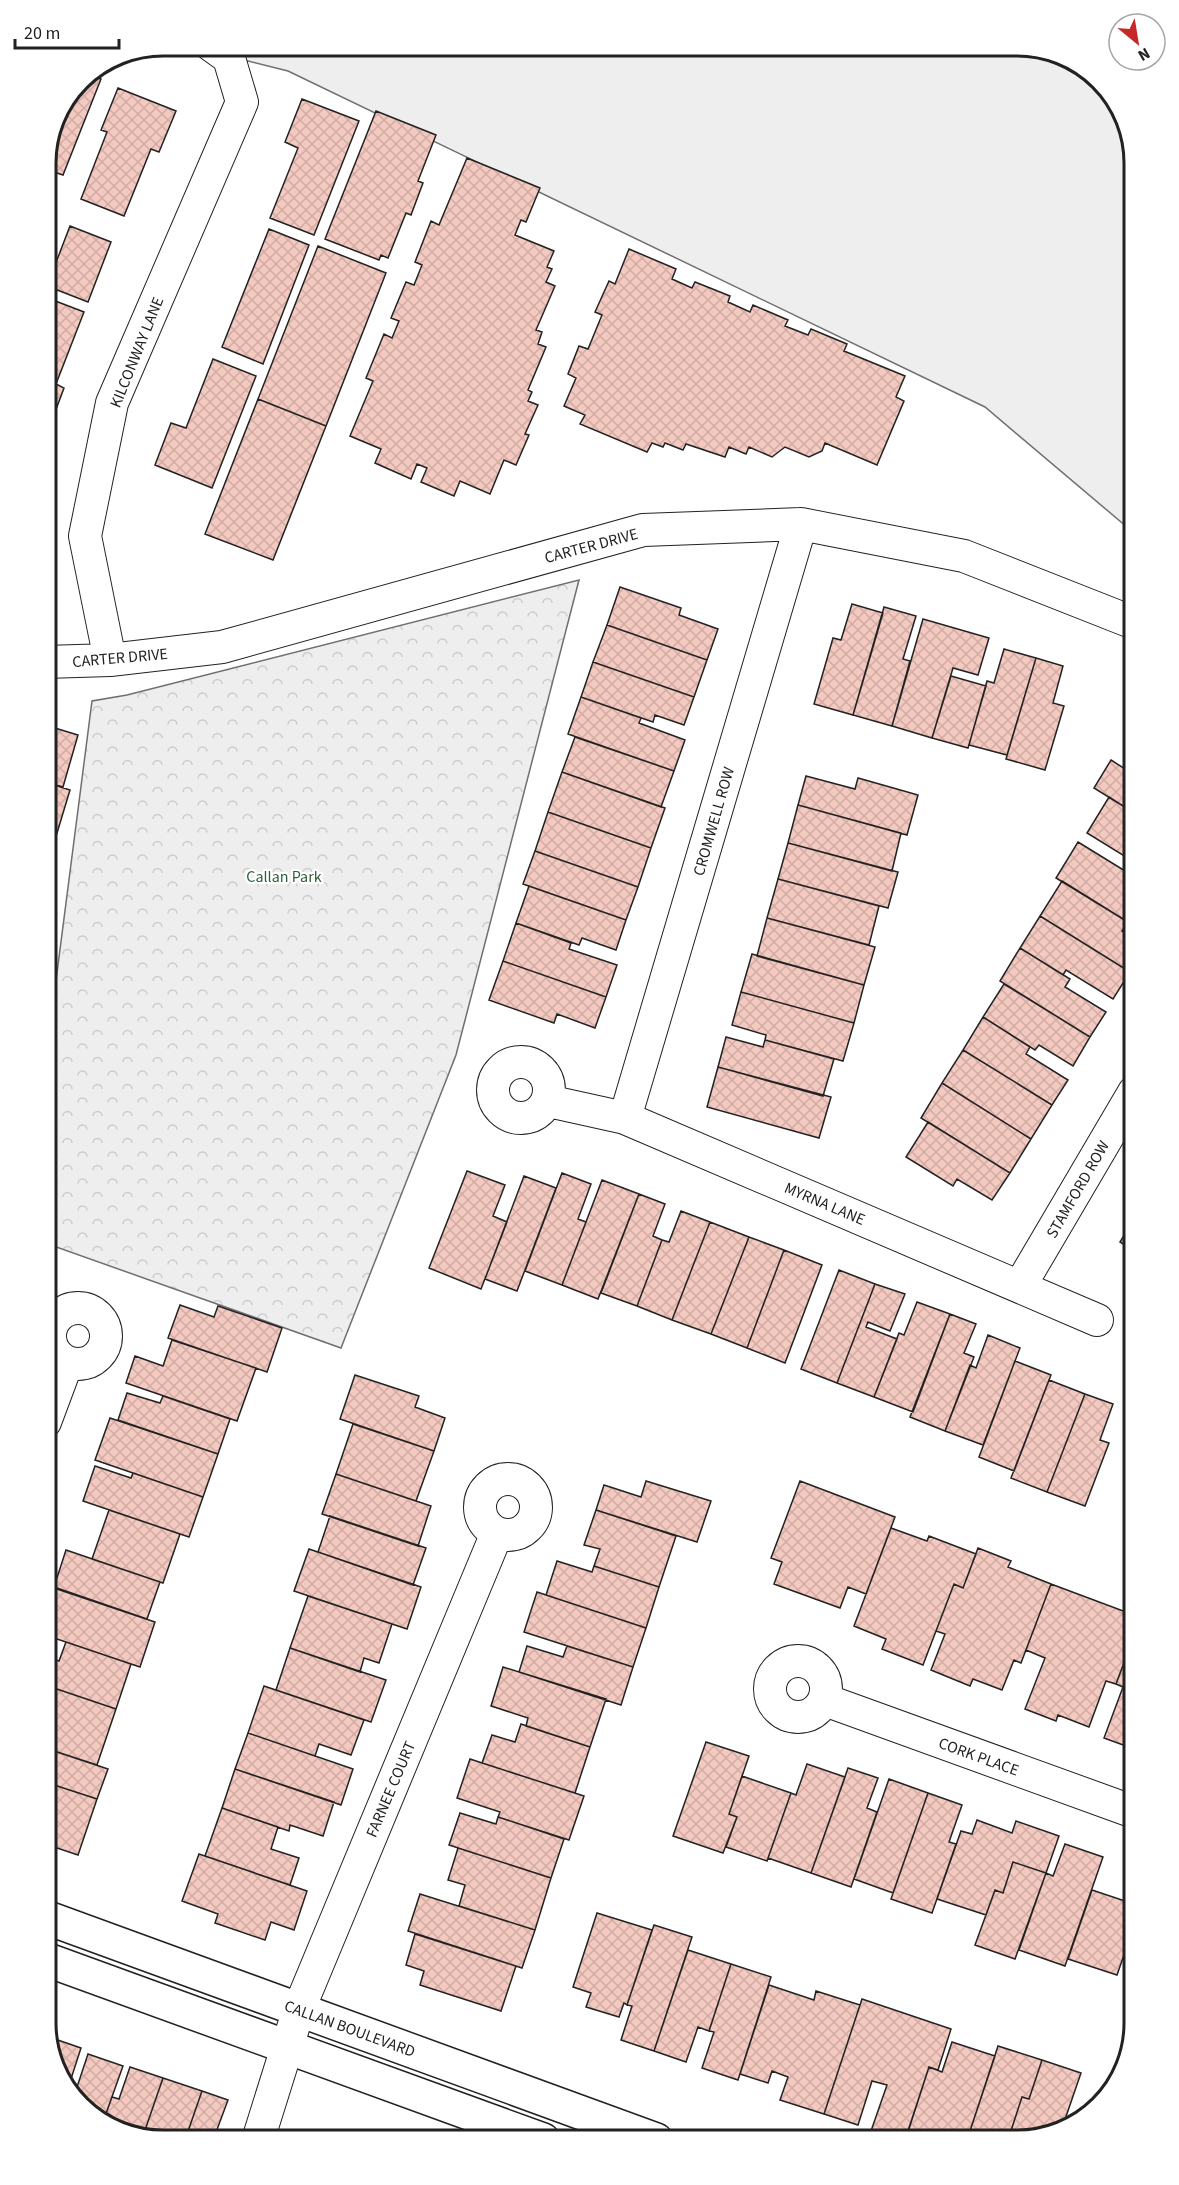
<svg xmlns="http://www.w3.org/2000/svg" width="1179" height="2185" font-family="'Source Sans 3',sans-serif">
<defs>
<pattern id="forest-crowns" width="20" height="18" patternUnits="userSpaceOnUse" patternTransform="scale(1.5)"><rect width="20" height="18" fill="#eee"/><path d="M2 6a3 3 0 1 1 6 0M12 15a3 3 0 1 1 6 0" fill="none" stroke="#ccc"/></pattern>
<pattern id="building-cross-hatch" width="8" height="8" patternUnits="userSpaceOnUse" patternTransform="scale(1.5)"><rect width="8" height="8" fill="#f3c9c0"/><path d="M0 0l8 8M0 8l8-8" fill="none" stroke="#d0aca5"/></pattern>
</defs>
<rect width="100%" height="100%" fill="#fff"/>
<path fill="#eee" stroke="#6f6f6f" stroke-width="1.5" d="M 184,45 L 1025,45 L 1082,65 L 1125,117 L 1134,162 L 1134,533 L 985,407 L 288,71 Z"/>
<path fill="url(#forest-crowns)" stroke="#6f6f6f" stroke-width="1.5" d="M 579,580 L 456,1055 L 341,1348 L 45,1243 L 45,1066 L 92,701 L 127,695 Z"/>
<path fill="url(#building-cross-hatch)" stroke="#222" stroke-width="1.5" d="M 87,74 L 101,79 L 63,175 L 54,172 L 45,193 L 45,155 L 54,117 L 80,79 Z
M 118,88 L 176,111 L 159,152 L 151,149 L 124,216 L 81,199 L 107,132 L 101,130 Z
M 302,99 L 359,121 L 314,235 L 270,218 L 298,148 L 285,142 Z
M 376,111 L 436,135 L 418,181 L 423,183 L 411,215 L 406,213 L 388,258 L 381,255 L 379,260 L 325,239 Z
M 467,158 L 540,188 L 526,222 L 521,220 L 515,235 L 554,251 L 547,267 L 552,269 L 546,282 L 555,286 L 536,330 L 542,332 L 538,344 L 546,347 L 528,390 L 532,392 L 528,401 L 538,405 L 525,434 L 529,435 L 516,465 L 504,460 L 490,494 L 460,481 L 454,496 L 421,482 L 427,468 L 417,464 L 411,479 L 375,463 L 381,449 L 350,436 L 373,381 L 366,378 L 384,334 L 392,338 L 399,321 L 391,318 L 406,282 L 414,285 L 422,265 L 415,262 L 431,221 L 439,225 Z
M 70,226 L 111,242 L 88,302 L 47,286 Z
M 269,229 L 309,245 L 263,364 L 222,347 Z
M 318,246 L 386,273 L 326,426 L 258,399 Z
M 629,249 L 676,269 L 672,279 L 692,288 L 695,282 L 730,296 L 728,302 L 750,312 L 753,305 L 788,320 L 785,326 L 808,335 L 811,329 L 847,344 L 844,351 L 905,376 L 896,397 L 904,401 L 877,465 L 825,443 L 822,451 L 809,457 L 785,447 L 772,457 L 749,447 L 746,454 L 729,447 L 725,457 L 686,444 L 683,450 L 665,443 L 663,447 L 652,443 L 647,452 L 580,424 L 585,415 L 564,406 L 576,378 L 568,374 L 579,346 L 588,349 L 602,315 L 595,312 L 609,281 L 615,284 Z
M 45,297 L 84,312 L 56,384 L 64,388 L 49,428 L 45,426 Z
M 213,359 L 256,376 L 212,488 L 155,465 L 171,423 L 186,428 Z
M 258,399 L 326,426 L 273,560 L 205,534 Z
M 620,587 L 681,608 L 679,615 L 718,629 L 707,660 L 607,625 Z
M 852,604 L 883,613 L 853,715 L 814,704 L 833,638 L 841,640 Z
M 884,607 L 916,616 L 903,659 L 910,661 L 892,726 L 853,715 Z
M 923,619 L 989,638 L 978,675 L 953,668 L 932,738 L 892,726 Z
M 607,625 L 707,660 L 694,697 L 593,662 Z
M 1004,649 L 1036,658 L 1007,755 L 969,745 L 987,681 L 994,683 Z
M 1036,658 L 1063,666 L 1053,703 L 1064,706 L 1045,770 L 1006,759 Z
M 593,662 L 694,697 L 684,725 L 655,715 L 653,722 L 581,697 Z
M 951,676 L 986,686 L 968,748 L 932,738 Z
M 581,697 L 641,718 L 639,723 L 685,740 L 674,771 L 568,734 Z
M 45,725 L 78,735 L 63,787 L 45,782 Z
M 575,737 L 674,771 L 661,807 L 562,772 Z
M 1111,760 L 1125,769 L 1130,761 L 1134,763 L 1134,813 L 1094,788 Z
M 562,772 L 665,808 L 651,848 L 548,812 Z
M 806,776 L 855,789 L 858,778 L 918,795 L 907,835 L 798,805 Z
M 45,782 L 70,790 L 57,833 L 45,829 Z
M 1109,797 L 1134,813 L 1134,862 L 1087,833 Z
M 798,805 L 901,833 L 892,871 L 788,843 Z
M 548,812 L 651,848 L 638,887 L 535,851 Z
M 45,829 L 57,833 L 45,873 Z
M 1078,842 L 1130,874 L 1126,879 L 1134,884 L 1134,926 L 1056,878 Z
M 788,843 L 898,872 L 888,908 L 778,879 Z
M 535,851 L 638,887 L 626,920 L 523,884 Z
M 778,879 L 879,906 L 869,945 L 767,918 Z
M 1062,881 L 1128,922 L 1122,931 L 1134,939 L 1134,967 L 1130,972 L 1040,916 Z
M 529,886 L 626,920 L 616,950 L 582,938 L 579,945 L 516,923 Z
M 1040,916 L 1130,972 L 1113,999 L 1066,970 L 1063,975 L 1020,948 Z
M 767,918 L 875,947 L 864,985 L 757,956 Z
M 516,923 L 571,943 L 569,949 L 617,965 L 606,997 L 503,961 Z
M 1020,948 L 1070,979 L 1065,987 L 1106,1012 L 1090,1037 L 1000,981 Z
M 752,954 L 864,985 L 854,1023 L 741,992 Z
M 503,961 L 606,997 L 595,1028 L 557,1014 L 554,1023 L 489,1000 Z
M 1004,984 L 1090,1037 L 1073,1066 L 1039,1045 L 1035,1050 L 983,1017 Z
M 741,992 L 854,1023 L 843,1061 L 765,1040 L 766,1035 L 732,1025 Z
M 983,1017 L 1030,1047 L 1026,1054 L 1068,1080 L 1052,1105 L 963,1050 Z
M 726,1037 L 763,1047 L 765,1040 L 834,1059 L 823,1096 L 718,1067 Z
M 963,1050 L 1052,1105 L 1031,1139 L 942,1083 Z
M 718,1067 L 831,1097 L 819,1138 L 707,1107 Z
M 942,1083 L 1031,1139 L 1010,1173 L 921,1118 Z
M 928,1122 L 1010,1173 L 992,1200 L 957,1179 L 953,1186 L 906,1157 Z
M 467,1171 L 505,1185 L 493,1216 L 507,1222 L 481,1289 L 429,1268 Z
M 562,1173 L 591,1184 L 578,1219 L 586,1222 L 562,1285 L 525,1271 Z
M 524,1176 L 556,1188 L 517,1291 L 485,1279 Z
M 602,1180 L 639,1194 L 598,1299 L 562,1285 Z
M 639,1194 L 665,1204 L 653,1236 L 662,1240 L 637,1306 L 601,1293 Z
M 681,1211 L 710,1222 L 672,1320 L 637,1306 L 662,1240 L 669,1242 Z
M 1134,1219 L 1134,1251 L 1120,1242 Z
M 710,1222 L 749,1237 L 711,1334 L 672,1320 Z
M 749,1237 L 784,1250 L 747,1348 L 711,1334 Z
M 784,1250 L 822,1265 L 785,1363 L 747,1348 Z
M 839,1270 L 875,1284 L 837,1383 L 801,1369 Z
M 875,1284 L 905,1294 L 890,1331 L 868,1322 L 866,1327 L 897,1339 L 874,1397 L 837,1383 Z
M 917,1302 L 950,1314 L 913,1412 L 874,1397 L 899,1333 L 904,1335 Z
M 180,1305 L 214,1317 L 218,1306 L 282,1328 L 267,1372 L 168,1338 Z
M 950,1314 L 976,1324 L 964,1353 L 974,1357 L 945,1431 L 910,1417 Z
M 988,1335 L 1020,1348 L 983,1445 L 945,1431 L 970,1365 L 976,1368 Z
M 172,1340 L 256,1368 L 237,1421 L 126,1383 L 135,1356 L 163,1366 Z
M 1015,1361 L 1051,1375 L 1014,1471 L 979,1457 Z
M 355,1375 L 419,1396 L 415,1407 L 445,1418 L 434,1451 L 340,1419 Z
M 1049,1380 L 1085,1394 L 1047,1492 L 1011,1478 Z
M 127,1393 L 160,1403 L 163,1396 L 230,1419 L 218,1454 L 118,1420 Z
M 1085,1394 L 1113,1404 L 1100,1440 L 1109,1443 L 1085,1506 L 1047,1492 Z
M 110,1418 L 218,1454 L 203,1497 L 95,1460 Z
M 353,1424 L 434,1451 L 416,1501 L 336,1474 Z
M 95,1466 L 131,1478 L 133,1473 L 203,1497 L 189,1537 L 83,1501 Z
M 336,1474 L 431,1506 L 418,1546 L 322,1514 Z
M 646,1481 L 711,1501 L 697,1542 L 596,1510 L 604,1485 L 641,1497 Z
M 800,1481 L 895,1517 L 866,1594 L 848,1587 L 840,1608 L 774,1584 L 782,1562 L 771,1558 Z
M 109,1510 L 180,1534 L 163,1583 L 92,1559 Z
M 596,1510 L 676,1536 L 659,1587 L 594,1566 L 600,1549 L 584,1545 Z
M 330,1516 L 426,1548 L 413,1585 L 318,1552 Z
M 891,1528 L 927,1541 L 929,1536 L 976,1554 L 963,1588 L 954,1584 L 923,1665 L 882,1649 L 886,1639 L 854,1626 Z
M 978,1548 L 1011,1561 L 1008,1567 L 1051,1584 L 1021,1663 L 1014,1660 L 1002,1690 L 973,1679 L 970,1686 L 931,1670 L 945,1634 L 936,1631 L 954,1584 L 963,1588 Z
M 309,1549 L 421,1587 L 407,1629 L 294,1591 Z
M 66,1550 L 160,1582 L 147,1619 L 54,1587 Z
M 557,1561 L 592,1572 L 594,1566 L 659,1587 L 646,1628 L 546,1595 Z
M 1051,1584 L 1134,1615 L 1134,1636 L 1116,1684 L 1106,1681 L 1089,1727 L 1058,1715 L 1056,1721 L 1025,1709 L 1045,1658 L 1026,1650 Z
M 45,1585 L 155,1622 L 140,1667 L 45,1635 Z
M 537,1592 L 646,1628 L 633,1667 L 524,1632 Z
M 308,1596 L 392,1624 L 379,1663 L 364,1658 L 360,1672 L 290,1648 Z
M 1134,1636 L 1134,1749 L 1104,1738 L 1123,1687 L 1116,1684 Z
M 66,1642 L 131,1664 L 116,1709 L 45,1685 L 45,1656 L 59,1661 Z
M 527,1646 L 563,1657 L 567,1646 L 633,1667 L 621,1705 L 519,1672 Z
M 290,1648 L 386,1680 L 371,1722 L 276,1690 Z
M 503,1667 L 606,1699 L 590,1747 L 526,1726 L 528,1718 L 491,1706 Z
M 45,1685 L 116,1709 L 97,1765 L 45,1748 Z
M 264,1686 L 364,1720 L 351,1755 L 319,1744 L 315,1756 L 248,1733 Z
M 521,1724 L 590,1747 L 575,1793 L 482,1763 L 492,1735 L 515,1742 Z
M 248,1733 L 353,1769 L 341,1805 L 235,1769 Z
M 706,1742 L 749,1756 L 729,1814 L 737,1817 L 723,1853 L 673,1836 Z
M 45,1748 L 108,1769 L 97,1799 L 45,1782 Z
M 470,1759 L 584,1796 L 569,1840 L 498,1817 L 500,1812 L 457,1798 Z
M 807,1764 L 845,1777 L 811,1873 L 768,1858 L 791,1793 L 796,1795 Z
M 848,1768 L 878,1778 L 867,1808 L 877,1812 L 851,1887 L 811,1873 Z
M 235,1769 L 334,1802 L 323,1836 L 290,1825 L 289,1831 L 222,1808 Z
M 742,1776 L 791,1793 L 767,1861 L 726,1847 L 737,1817 L 729,1814 Z
M 889,1779 L 928,1793 L 893,1893 L 854,1879 Z
M 45,1782 L 97,1799 L 78,1855 L 45,1844 Z
M 928,1793 L 962,1805 L 949,1842 L 956,1844 L 932,1913 L 891,1899 Z
M 222,1808 L 278,1827 L 271,1849 L 299,1858 L 290,1885 L 205,1856 Z
M 460,1813 L 496,1824 L 498,1817 L 564,1839 L 551,1878 L 449,1845 Z
M 977,1820 L 1012,1833 L 1016,1821 L 1059,1836 L 1046,1873 L 1013,1862 L 1003,1893 L 995,1890 L 986,1915 L 937,1899 L 961,1831 L 972,1834 Z
M 1065,1844 L 1103,1857 L 1065,1966 L 1019,1950 L 1046,1873 L 1053,1876 Z
M 458,1848 L 551,1878 L 535,1930 L 459,1906 L 465,1885 L 448,1880 Z
M 199,1854 L 307,1891 L 294,1930 L 271,1922 L 265,1940 L 215,1923 L 218,1914 L 182,1901 Z
M 1013,1862 L 1046,1873 L 1015,1959 L 975,1945 L 995,1890 L 1003,1893 Z
M 1092,1890 L 1134,1904 L 1134,1926 L 1117,1975 L 1068,1959 Z
M 420,1894 L 535,1930 L 522,1968 L 408,1931 Z
M 597,1913 L 652,1930 L 627,2005 L 624,2003 L 619,2017 L 586,2007 L 591,1993 L 573,1987 Z
M 654,1925 L 692,1937 L 654,2051 L 621,2040 L 632,2006 L 627,2005 Z
M 415,1934 L 516,1966 L 501,2011 L 420,1985 L 424,1971 L 406,1965 Z
M 688,1950 L 731,1964 L 709,2031 L 698,2027 L 686,2062 L 654,2051 Z
M 731,1964 L 771,1977 L 738,2080 L 702,2068 L 714,2032 L 709,2031 Z
M 769,1985 L 814,2000 L 816,1991 L 860,2005 L 824,2114 L 780,2100 L 788,2077 L 772,2071 L 768,2083 L 740,2074 Z
M 862,1999 L 951,2029 L 938,2070 L 929,2067 L 905,2140 L 871,2131 L 887,2085 L 872,2081 L 858,2125 L 824,2114 Z
M 52,2038 L 81,2048 L 69,2085 L 77,2088 L 75,2093 L 54,2068 L 50,2046 Z
M 952,2042 L 995,2056 L 967,2140 L 947,2140 L 937,2137 L 937,2140 L 906,2138 L 929,2067 L 942,2072 Z
M 998,2046 L 1042,2060 L 1029,2099 L 1022,2097 L 1008,2140 L 967,2140 Z
M 88,2054 L 123,2066 L 103,2122 L 97,2120 L 75,2093 Z
M 1042,2060 L 1081,2073 L 1061,2131 L 1008,2140 L 1022,2097 L 1029,2099 Z
M 130,2067 L 163,2078 L 143,2136 L 103,2122 L 112,2097 L 119,2099 Z
M 163,2078 L 202,2091 L 185,2140 L 155,2140 L 143,2136 Z
M 202,2091 L 228,2100 L 215,2135 L 226,2140 L 185,2140 Z"/>
<g fill="none" stroke-linecap="round" stroke-linejoin="round">
<g stroke="#222" stroke-width="34">
<path id="minor" d="M 110,660 L 85,536 L 112,403 L 242,102 L 229,58 L 211,45
M 45,662 L 110,660 L 222,647 L 643,530 L 801,524 L 964,556 L 1134,623
M493 1090a28 28 0 1 1 56 0a28 28 0 1 1-56 0Z
M 548,1101 L 625,1118 L 1097,1320
M 625,1118 L 801,524
M 1020,1286 L 1134,1092
M50 1336a28 28 0 1 1 56 0a28 28 0 1 1-56 0Z
M 45,1422 L 67,1363
M480 1507a28 28 0 1 1 56 0a28 28 0 1 1-56 0Z
M770 1689a28 28 0 1 1 56 0a28 28 0 1 1-56 0Z
M 825,1700 L 1134,1812
M 258,2140 L 299,2009 L 497,1533"/>
</g>
<g stroke="#222" stroke-width="36">
<path id="tertiary" d="M 45,1917 L 656,2140
M 45,1959 L 543,2140"/>
</g>
<use href="#minor" stroke="#fff" stroke-width="32"/>
<use href="#tertiary" stroke="#fff" stroke-width="33"/>
</g>
<g text-anchor="middle" stroke-width="4.5" stroke-linejoin="round" paint-order="stroke">
<g font-size="16" fill="#222" stroke="#fff">
<text transform="translate(136 352) rotate(-68)" y="6">KILCONWAY LANE</text>
<text transform="translate(591 545) rotate(-15)" y="6">CARTER DRIVE</text>
<text transform="translate(120 657) rotate(-5)" y="6">CARTER DRIVE</text>
<text transform="translate(713 821) rotate(-74)" y="6">CROMWELL ROW</text>
<text transform="translate(1077 1189) rotate(-60)" y="6">STAMFORD ROW</text>
<text transform="translate(825 1203) rotate(23)" y="6">MYRNA LANE</text>
<text transform="translate(979 1756) rotate(20)" y="6">CORK PLACE</text>
<text transform="translate(390 1789) rotate(-67)" y="6">FARNEE COURT</text>
<text transform="translate(350 2028) rotate(20)" y="6">CALLAN BOULEVARD</text>
</g>
<g font-size="16" fill="#2f5e38" stroke="#fff">
<text x="284" y="882">Callan Park</text>
</g>
</g>
<path d="M0 0H1179V2185H0ZM163 56H1017A107 107 0 0 1 1124 163V2023A107 107 0 0 1 1017 2130H163A107 107 0 0 1 56 2023V163A107 107 0 0 1 163 56Z" fill="#fff" fill-rule="evenodd"/>
<path fill="none" stroke="#222" stroke-width="3" d="M163 56H1017A107 107 0 0 1 1124 163V2023A107 107 0 0 1 1017 2130H163A107 107 0 0 1 56 2023V163A107 107 0 0 1 163 56Z"/>
<g transform="translate(1137 42) rotate(150)"><circle r="28" fill="#ffffff" stroke="#a7a7a7" stroke-width="1.5"/>
<path d="M0-4.5L10 22L0 15L-10 22Z" fill="#c62828"/>
<text y="-9" font-size="16" font-weight="bold" text-anchor="middle" fill="#222222">N</text>
</g>
<path d="M15 39v9h104v-9" fill="none" stroke="#222222" stroke-width="3"/>
<text x="24" y="39" font-size="18" fill="#222222" stroke="#ffffff" stroke-width="4.5" paint-order="stroke">20 m</text>
</svg>
